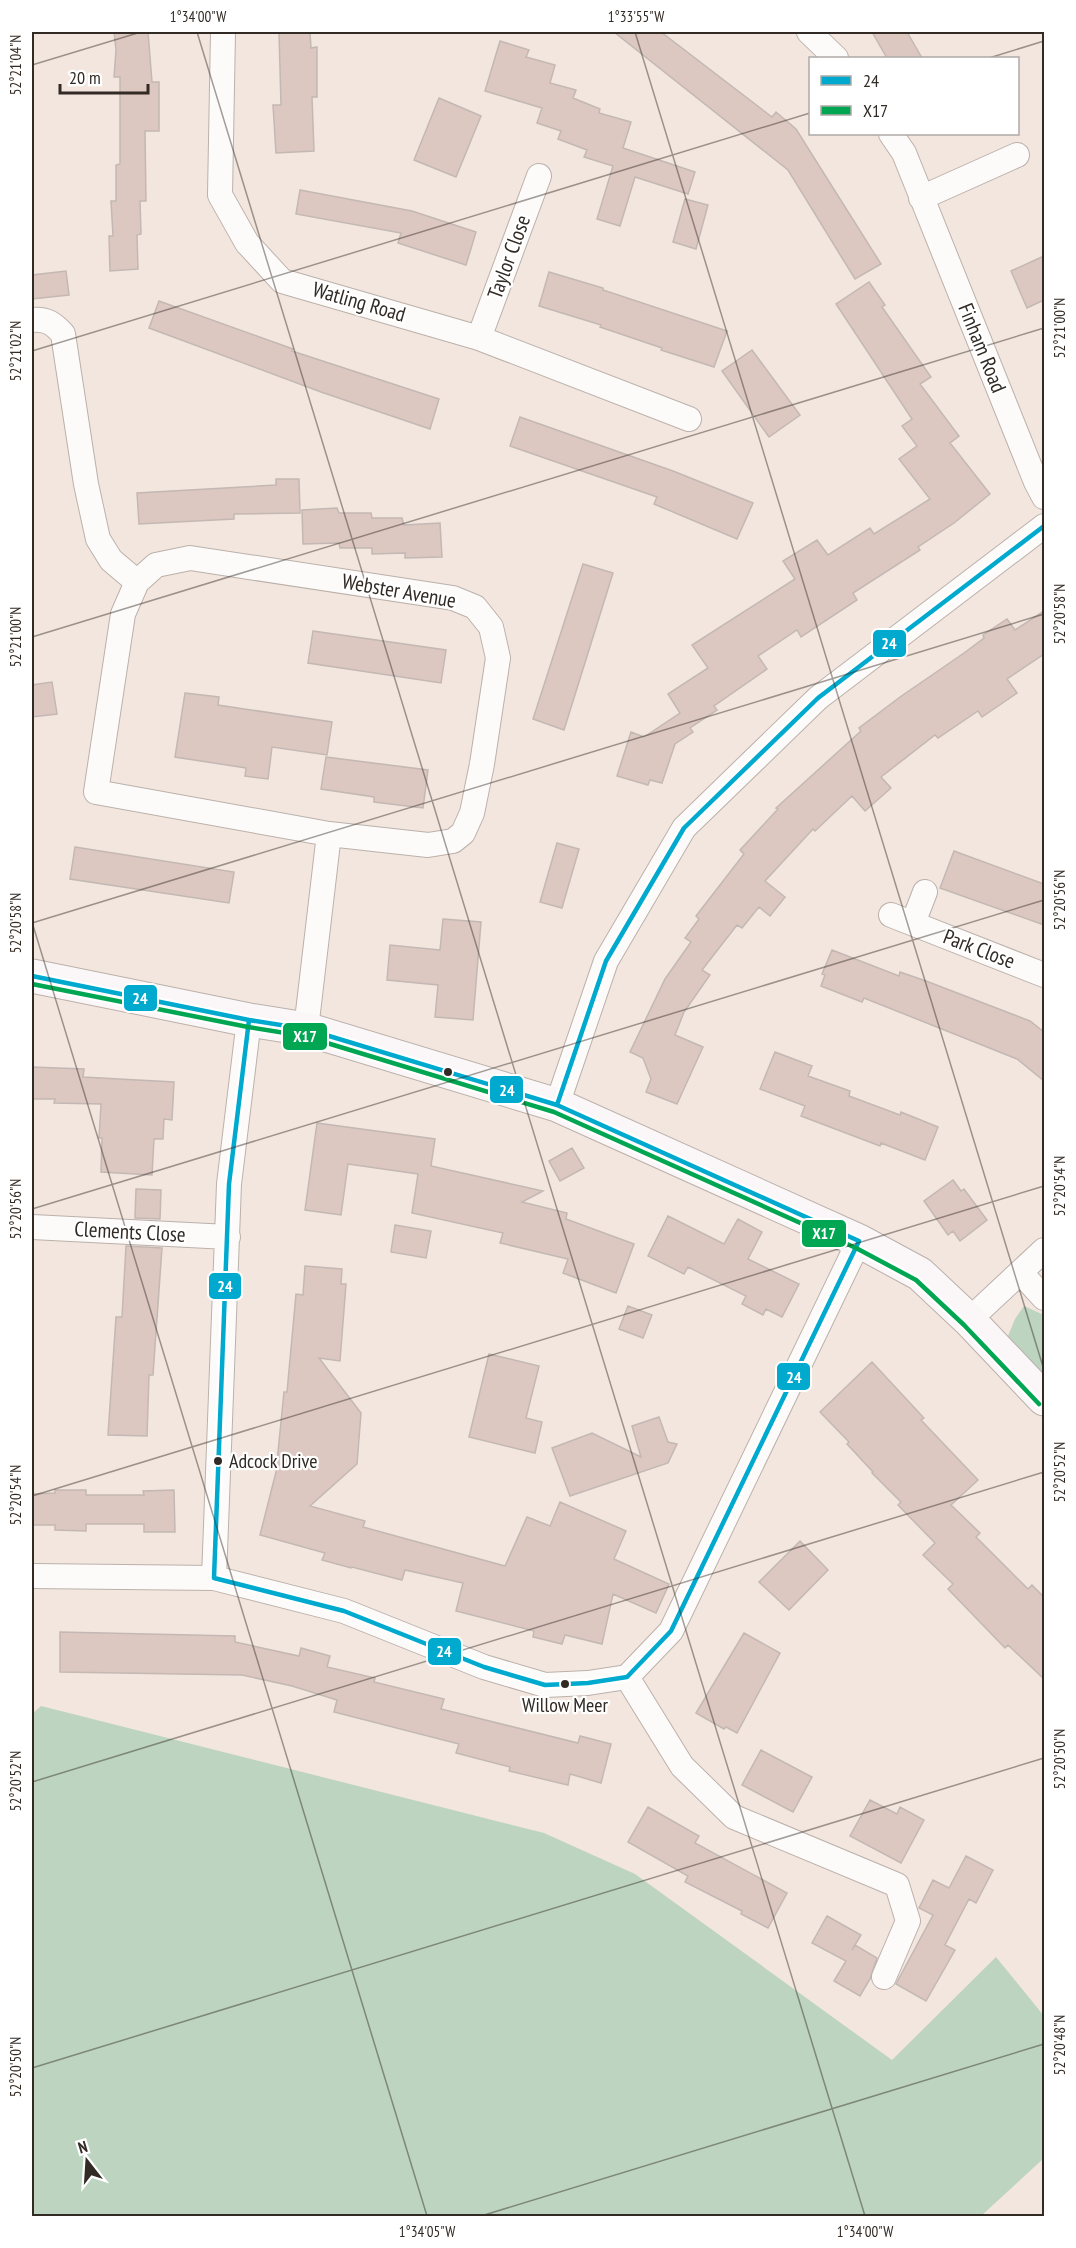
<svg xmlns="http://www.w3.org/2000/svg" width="1076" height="2248" font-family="'PT Sans Narrow',sans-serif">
<rect width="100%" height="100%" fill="#f3e6de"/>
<path fill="#bcd4c0" d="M 1024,1306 L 1044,1315 L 1044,1378 L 1008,1336 L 1015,1319 Z
M 41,1706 L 544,1833 L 635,1874 L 892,2060 L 996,1957 L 1044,2016 L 1044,2158 L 981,2216 L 32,2216 L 32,1714 Z"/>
<path fill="#dcc7c1" stroke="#c3b8b4" stroke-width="1.5" d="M 114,32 L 148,32 L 152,82 L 159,82 L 159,131 L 145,131 L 146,201 L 140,201 L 141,234 L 137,235 L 138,269 L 110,271 L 109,236 L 113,236 L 111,201 L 116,201 L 116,165 L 120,164 L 120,77 L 114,77 L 116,50 Z
M 279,32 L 310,32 L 311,48 L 317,47 L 317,97 L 312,97 L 314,151 L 276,153 L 273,105 L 281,105 Z
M 614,32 L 661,32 L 772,117 L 776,112 L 796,129 L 881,264 L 855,279 L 788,170 Z
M 872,32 L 907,32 L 922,58 L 887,58 Z
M 500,41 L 529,50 L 526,57 L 555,65 L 550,83 L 576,90 L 573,98 L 600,109 L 599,113 L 631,122 L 623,148 L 695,172 L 688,194 L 635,177 L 620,226 L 597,219 L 613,166 L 584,157 L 587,150 L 558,139 L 561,131 L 537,123 L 542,108 L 485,91 Z
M 439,98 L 481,116 L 456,177 L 414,160 Z
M 300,190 L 412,211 L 476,232 L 466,265 L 398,243 L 401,233 L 296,214 Z
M 685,199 L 708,205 L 696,249 L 673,242 Z
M 1044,256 L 1044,300 L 1027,308 L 1011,271 Z
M 66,271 L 69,295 L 32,299 L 32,275 Z
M 549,272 L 603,288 L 603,290 L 727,331 L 714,367 L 661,350 L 662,348 L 600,327 L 601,325 L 539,306 Z
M 869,282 L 885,305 L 882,307 L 931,377 L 920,384 L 959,436 L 950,443 L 990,494 L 954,523 L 918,547 L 920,550 L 853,593 L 857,600 L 801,637 L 797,630 L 758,656 L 767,669 L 714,706 L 717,710 L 690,728 L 693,732 L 675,744 L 662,783 L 650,780 L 648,785 L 617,776 L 631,732 L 644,737 L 680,713 L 668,694 L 708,668 L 692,645 L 795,579 L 783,561 L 817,540 L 828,555 L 870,528 L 874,534 L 930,499 L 899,459 L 917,446 L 902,426 L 912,419 L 836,304 Z
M 159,301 L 293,349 L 292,351 L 439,399 L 430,429 L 321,392 L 149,328 Z
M 752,350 L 800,415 L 769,437 L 722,371 Z
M 520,417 L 673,471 L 753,503 L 737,539 L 654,504 L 657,497 L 510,446 Z
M 276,479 L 299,479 L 300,513 L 234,514 L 234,519 L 139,524 L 137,493 L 276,485 Z
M 337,508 L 339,513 L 371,513 L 372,518 L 402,518 L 404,525 L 440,523 L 442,557 L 405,558 L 405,553 L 372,554 L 372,548 L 340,548 L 339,543 L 303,544 L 302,510 Z
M 583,564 L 613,573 L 564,730 L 533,719 Z
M 1044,611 L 1044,654 L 1007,679 L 1017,693 L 982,717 L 978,711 L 938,738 L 935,735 L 881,777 L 891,788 L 865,811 L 852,796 L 815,831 L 813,829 L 765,881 L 785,897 L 770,916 L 759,907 L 742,928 L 737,925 L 702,970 L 710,975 L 684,1012 L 675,1035 L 703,1047 L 677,1104 L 646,1092 L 651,1079 L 643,1058 L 630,1052 L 665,979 L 691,942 L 685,938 L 699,919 L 696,916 L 744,854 L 740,850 L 778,809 L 776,808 L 861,731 L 859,728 L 900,697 L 964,653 L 984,638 L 983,635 L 1007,619 L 1015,630 Z
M 313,631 L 446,650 L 441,683 L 308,663 Z
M 52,682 L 57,714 L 32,717 L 32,685 Z
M 185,693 L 219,697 L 218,705 L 332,722 L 327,755 L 272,747 L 268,779 L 245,776 L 246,768 L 175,757 Z
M 326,757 L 428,770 L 423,808 L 374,802 L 374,797 L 321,789 Z
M 557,843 L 579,849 L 562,908 L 540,902 Z
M 75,847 L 234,872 L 229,903 L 70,879 Z
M 954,851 L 1044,884 L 1044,925 L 940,888 Z
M 443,919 L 481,922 L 473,1020 L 435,1017 L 438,985 L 387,980 L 390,945 L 440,950 Z
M 832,950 L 899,976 L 900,972 L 926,981 L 1030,1021 L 1044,1032 L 1044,1081 L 1017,1059 L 864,998 L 862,1002 L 821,986 L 825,975 L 822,974 Z
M 775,1052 L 812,1066 L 808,1076 L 850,1091 L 849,1096 L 900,1115 L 901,1112 L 938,1127 L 925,1160 L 881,1143 L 880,1146 L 801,1116 L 805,1106 L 760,1089 Z
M 32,1067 L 84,1069 L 83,1077 L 174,1082 L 172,1120 L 164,1119 L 163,1139 L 154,1139 L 152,1175 L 101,1172 L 102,1138 L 99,1138 L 101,1104 L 54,1103 L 55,1099 L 32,1099 Z
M 317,1123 L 435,1139 L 431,1166 L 543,1191 L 522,1202 L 567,1213 L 566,1219 L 634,1244 L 616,1293 L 563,1273 L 568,1259 L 500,1243 L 503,1233 L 412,1213 L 418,1174 L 348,1164 L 341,1215 L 305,1210 Z
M 572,1148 L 584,1168 L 560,1181 L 549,1161 Z
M 953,1180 L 961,1191 L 964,1189 L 987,1220 L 960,1241 L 953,1231 L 948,1235 L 924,1201 Z
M 136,1189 L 161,1190 L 160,1219 L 135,1218 Z
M 668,1216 L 724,1244 L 738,1219 L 762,1232 L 748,1259 L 799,1284 L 782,1317 L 766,1309 L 763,1315 L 742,1304 L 746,1296 L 688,1267 L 684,1274 L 648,1256 Z
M 395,1225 L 431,1231 L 426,1258 L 391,1252 Z
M 126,1246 L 162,1248 L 153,1375 L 149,1375 L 147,1436 L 108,1435 L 116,1317 L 122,1317 Z
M 305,1266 L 342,1269 L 341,1284 L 346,1284 L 340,1361 L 319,1358 L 361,1413 L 357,1464 L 310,1506 L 365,1521 L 363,1527 L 505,1566 L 527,1517 L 550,1526 L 560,1502 L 626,1531 L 614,1559 L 669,1584 L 656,1613 L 613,1594 L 602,1644 L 565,1635 L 562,1644 L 533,1637 L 534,1631 L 456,1611 L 463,1583 L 405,1570 L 402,1580 L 352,1567 L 351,1568 L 322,1560 L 325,1553 L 260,1535 L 276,1472 L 284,1392 L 287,1392 L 296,1294 L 303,1295 Z
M 628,1306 L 652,1315 L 643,1338 L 619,1329 Z
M 489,1354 L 539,1366 L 526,1418 L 542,1422 L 535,1453 L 469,1437 Z
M 872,1362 L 924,1418 L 921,1420 L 978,1480 L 951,1505 L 980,1533 L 976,1537 L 1028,1589 L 1032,1585 L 1044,1597 L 1044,1679 L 1008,1645 L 1005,1648 L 948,1589 L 953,1584 L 923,1555 L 935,1543 L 898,1505 L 901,1502 L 872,1473 L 873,1472 L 847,1444 L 849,1442 L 820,1412 Z
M 659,1417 L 668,1442 L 677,1444 L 668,1463 L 570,1496 L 552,1448 L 592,1433 L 641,1457 L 632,1426 Z
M 55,1490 L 86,1490 L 86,1495 L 144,1495 L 143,1491 L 174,1490 L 175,1532 L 144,1532 L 144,1524 L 86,1524 L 86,1531 L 55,1530 L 55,1525 L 32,1525 L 32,1494 L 55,1493 Z
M 800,1541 L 828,1570 L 789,1610 L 759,1582 Z
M 60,1632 L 235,1636 L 235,1642 L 299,1656 L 301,1648 L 330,1656 L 327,1667 L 375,1678 L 374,1682 L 444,1699 L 441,1709 L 578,1743 L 580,1736 L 611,1744 L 601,1783 L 570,1774 L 568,1785 L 509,1771 L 510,1767 L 456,1753 L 459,1744 L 334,1712 L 337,1700 L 292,1686 L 242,1675 L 60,1672 Z
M 744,1633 L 780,1653 L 737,1733 L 726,1727 L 724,1729 L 696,1713 Z
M 761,1750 L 812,1777 L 793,1812 L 742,1785 Z
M 870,1800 L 897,1814 L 900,1807 L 924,1820 L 901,1863 L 850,1836 Z
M 648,1807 L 699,1836 L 695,1843 L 787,1893 L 768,1928 L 741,1914 L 742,1911 L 685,1882 L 688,1876 L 628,1842 Z
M 966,1856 L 993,1870 L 976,1903 L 969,1899 L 945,1945 L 955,1950 L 926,2001 L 896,1984 L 933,1915 L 919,1908 L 933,1880 L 949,1888 Z
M 827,1916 L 861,1935 L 852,1950 L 855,1945 L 877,1958 L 870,1979 L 860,1996 L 834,1981 L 846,1961 L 812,1943 Z"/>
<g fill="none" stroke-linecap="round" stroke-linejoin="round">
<g stroke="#bbb1ab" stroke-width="26">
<path id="street" d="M 223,32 L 220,195 L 247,243 L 282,281 L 479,338 L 689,419
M 809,32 L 836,58
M 891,134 L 904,153 L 1036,482 L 1044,497
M 921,198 L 1017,155
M 32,320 C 46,318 54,324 63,334 L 86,484 L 98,539 L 111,560 L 137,582
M 479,338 L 539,176
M 891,915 L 1044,975
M 913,923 L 925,892
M 306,1029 L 329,834 L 96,792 L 123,614 L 137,582 L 156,565 L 190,558 L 453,598 L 475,607 L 491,627 L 498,658 L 482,764 L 472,813 L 463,833 L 453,841 L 428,845 L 329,834
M 557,1105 L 606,961 L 684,828 L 818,698 L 1044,526
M 32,1227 L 228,1237
M 1020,1272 L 1044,1298
M 969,1320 L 1044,1250
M 32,1576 L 214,1578 L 344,1611 L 484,1667 L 545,1685 L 588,1683 L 627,1677 L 671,1631 L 859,1241
M 214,1578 L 229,1184 L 249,1020
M 627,1677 L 682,1766 L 734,1817 L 897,1885 L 908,1921 L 884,1977"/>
</g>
<g stroke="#bbb1ab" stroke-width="35">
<path id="secondary" d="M 32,976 L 249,1020 L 306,1029 L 557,1105 L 859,1241 L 920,1274 L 969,1320 L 1044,1399"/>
</g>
<use href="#street" stroke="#fdfbfa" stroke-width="24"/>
<use href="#secondary" stroke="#fbf7f8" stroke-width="33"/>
<g stroke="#fff" stroke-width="9">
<path id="bus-1" d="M 32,976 L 249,1020
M 249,1020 L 306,1029 L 557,1105 L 859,1241 L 671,1631 L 627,1677 L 588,1683 L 545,1685 L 484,1667 L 344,1611 L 214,1578 L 229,1184 Z
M 557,1105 L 606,961 L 684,828 L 818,698 L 1044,526"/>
</g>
<g stroke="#fff" stroke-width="9">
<path id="bus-2" d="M 32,984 L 248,1027 L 304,1036 L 554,1112 L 856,1248 L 916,1280 L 964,1325 L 1039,1404"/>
</g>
<use href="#bus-1" stroke="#00a9ce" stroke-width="4.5"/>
<use href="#bus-2" stroke="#00a651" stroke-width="4.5"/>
</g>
<path fill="none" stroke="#322a24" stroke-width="1.5" stroke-opacity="0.45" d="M 197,32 L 865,2216M 635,32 L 1044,1370M 989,58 L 1044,41M 32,65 L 141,32M 32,351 L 810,113M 32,637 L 1044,328M 32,922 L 427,2216M 32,923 L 1044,614M 32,1209 L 1044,900M 32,1496 L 1044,1186M 32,1782 L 1044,1472M 32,2068 L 1044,1758M 481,2216 L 1044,2044"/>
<g fill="#322a24" stroke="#fff" stroke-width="2">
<circle cx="448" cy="1072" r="5"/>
<circle cx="218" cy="1461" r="5"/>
<circle cx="565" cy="1684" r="5"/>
</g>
<g text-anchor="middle" stroke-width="4.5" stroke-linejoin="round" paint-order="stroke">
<g font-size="20" fill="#322a24" stroke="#fff" text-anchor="start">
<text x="229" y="1468">Adcock Drive</text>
<text x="565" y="1712" text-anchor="middle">Willow Meer</text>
</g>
<g font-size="21" fill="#322a24" stroke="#fff">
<text transform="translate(509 257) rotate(-70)" y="7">Taylor Close</text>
<text transform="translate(359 302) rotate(16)" y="7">Watling Road</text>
<text transform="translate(982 348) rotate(68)" y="7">Finham Road</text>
<text transform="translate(399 591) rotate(10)" y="7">Webster Avenue</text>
<text transform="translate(979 949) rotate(21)" y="7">Park Close</text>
<text transform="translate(130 1232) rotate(3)" y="7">Clements Close</text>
</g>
</g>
<g stroke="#fff" stroke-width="2">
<rect x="872" y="629" width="35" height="29" rx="6" fill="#00a9ce"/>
<rect x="123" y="984" width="35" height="28" rx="6" fill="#00a9ce"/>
<rect x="282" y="1022" width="46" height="29" rx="6" fill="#00a651"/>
<rect x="489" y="1075" width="35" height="29" rx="6" fill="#00a9ce"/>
<rect x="801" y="1219" width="46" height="29" rx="6" fill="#00a651"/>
<rect x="208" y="1272" width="34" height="28" rx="6" fill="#00a9ce"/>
<rect x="776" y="1362" width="35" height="29" rx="6" fill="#00a9ce"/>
<rect x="427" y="1637" width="35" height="29" rx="6" fill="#00a9ce"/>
</g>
<g font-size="16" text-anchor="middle" font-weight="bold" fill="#fff">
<text x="889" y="649">24</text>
<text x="140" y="1004">24</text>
<text x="305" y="1042">X17</text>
<text x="507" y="1096">24</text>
<text x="824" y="1239">X17</text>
<text x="225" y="1292">24</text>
<text x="794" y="1383">24</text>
<text x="444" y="1657">24</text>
</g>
<rect width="1076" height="2248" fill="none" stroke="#ffffff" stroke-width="66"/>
<rect x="809" y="57" width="210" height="78" fill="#ffffff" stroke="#adaaa7" stroke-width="1.5"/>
<rect x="821" y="76" width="30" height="9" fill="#00a9ce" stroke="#adaaa7" stroke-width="1.5"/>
<text x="863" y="87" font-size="18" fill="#322a24">24</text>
<rect x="821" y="106" width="30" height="9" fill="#00a651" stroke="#adaaa7" stroke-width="1.5"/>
<text x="863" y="117" font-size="18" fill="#322a24">X17</text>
<g transform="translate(87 2161) rotate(343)" stroke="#ffffff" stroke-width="4.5" paint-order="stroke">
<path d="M0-4.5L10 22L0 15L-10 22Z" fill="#322a24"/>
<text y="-9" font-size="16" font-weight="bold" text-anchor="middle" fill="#322a24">N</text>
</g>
<path d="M60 84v9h88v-9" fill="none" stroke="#322a24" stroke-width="3"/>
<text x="69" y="84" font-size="18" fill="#322a24" stroke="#ffffff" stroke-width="4.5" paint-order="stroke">20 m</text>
<rect x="33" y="33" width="1010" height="2182" fill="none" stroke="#322a24" stroke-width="2"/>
<g font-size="15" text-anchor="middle" fill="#322a24">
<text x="198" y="22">1°34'00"W</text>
<text x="636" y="22">1°33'55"W</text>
<text transform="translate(16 65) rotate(-90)" y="5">52°21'04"N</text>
<text transform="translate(1060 328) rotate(-90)" y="5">52°21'00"N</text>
<text transform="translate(16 351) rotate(-90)" y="5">52°21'02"N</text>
<text transform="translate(1060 614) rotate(-90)" y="5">52°20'58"N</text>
<text transform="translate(16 637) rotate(-90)" y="5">52°21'00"N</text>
<text transform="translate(1060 900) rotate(-90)" y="5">52°20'56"N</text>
<text transform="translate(16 923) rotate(-90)" y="5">52°20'58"N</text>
<text transform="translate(1060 1186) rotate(-90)" y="5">52°20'54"N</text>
<text transform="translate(16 1209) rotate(-90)" y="5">52°20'56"N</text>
<text transform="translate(1060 1472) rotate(-90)" y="5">52°20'52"N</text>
<text transform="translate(16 1495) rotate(-90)" y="5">52°20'54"N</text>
<text transform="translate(1060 1759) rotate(-90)" y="5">52°20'50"N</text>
<text transform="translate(16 1781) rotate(-90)" y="5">52°20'52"N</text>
<text transform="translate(1060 2045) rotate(-90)" y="5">52°20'48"N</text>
<text transform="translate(16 2067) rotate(-90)" y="5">52°20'50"N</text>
<text x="427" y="2237">1°34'05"W</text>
<text x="865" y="2237">1°34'00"W</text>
</g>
</svg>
